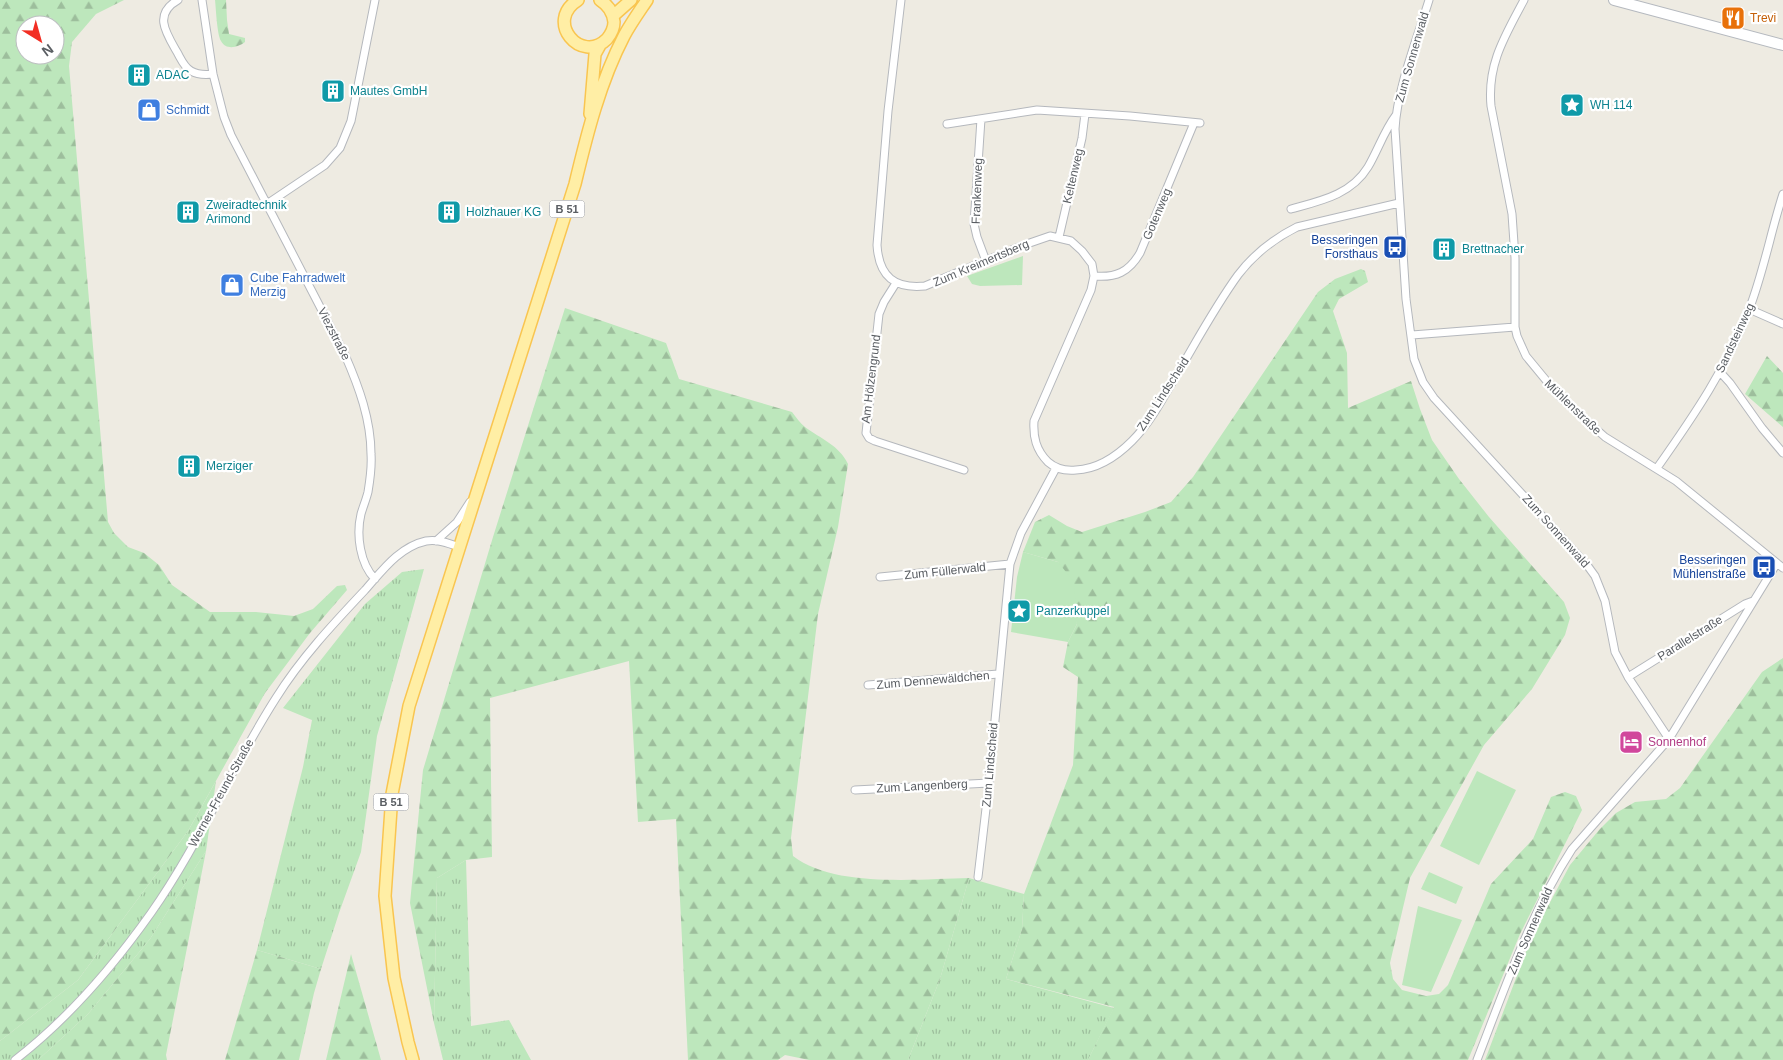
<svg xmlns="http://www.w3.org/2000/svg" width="1783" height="1060" font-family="Arial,sans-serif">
<defs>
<pattern id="grass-tufts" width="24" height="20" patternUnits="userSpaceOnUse" patternTransform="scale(1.25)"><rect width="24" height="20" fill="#bde7bc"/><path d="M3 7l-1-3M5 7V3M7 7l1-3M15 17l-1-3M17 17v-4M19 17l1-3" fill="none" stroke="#9dbe9c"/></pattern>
<pattern id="forest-firs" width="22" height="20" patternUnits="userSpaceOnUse" patternTransform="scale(1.25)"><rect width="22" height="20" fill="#bde7bc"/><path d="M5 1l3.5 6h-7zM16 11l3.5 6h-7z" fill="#9dbe9c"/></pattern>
</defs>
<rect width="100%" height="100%" fill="#eeebe2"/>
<path fill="url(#grass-tufts)" d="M 424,569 L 377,736 L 361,852 L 339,913 L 321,969 L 257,950 L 303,767 L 312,720 L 283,708 L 365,604 L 402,572 Z
M 216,781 L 206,851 L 150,939 L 88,1014 L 38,1060 L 0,1060 L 0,1041 L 78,980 L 188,831 Z
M 466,860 L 471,1026 L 509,1020 L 531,1060 L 443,1060 L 434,1023 L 437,878 Z
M 969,878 L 1024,894 L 1022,929 L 1006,979 L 1114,1008 L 1088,1060 L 908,1060 L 940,979 Z"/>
<path fill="url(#forest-firs)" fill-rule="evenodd" d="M 0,0 L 124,0 L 96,14 L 72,42 L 69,66 L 108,522 L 114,533 L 128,547 L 144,553 L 159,565 L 172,585 L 210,612 L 256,612 L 294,616 L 313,609 L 337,586 L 345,585 L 347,590 L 310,633 L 265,693 L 188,831 L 78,980 L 0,1041 ZM 25,25 L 55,25 L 55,55 L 25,55 Z
M 215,0 L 226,0 L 227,20 L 229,34 L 245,38 L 245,42 C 239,47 226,51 221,41 C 217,34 216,9 215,0 Z
M 1361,269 L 1365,271 L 1368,282 L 1339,299 L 1333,311 L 1347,353 L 1348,408 L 1411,381 L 1420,409 L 1432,440 L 1459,479 L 1489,517 L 1564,602 L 1570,618 L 1565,635 L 1532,689 L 1484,745 L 1410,878 L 1390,963 L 1393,979 L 1402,990 L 1426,996 L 1439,994 L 1448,985 L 1491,884 L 1533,839 L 1551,797 L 1565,792 L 1576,796 L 1582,810 L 1520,934 L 1468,1060 L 1088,1060 L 1114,1007 L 1006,979 L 1022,929 L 1024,894 L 1073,765 L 1078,677 L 1063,667 L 1068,642 L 1077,624 L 1058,562 L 1023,552 L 1035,522 L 1049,515 L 1067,526 L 1082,532 L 1145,512 L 1171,502 L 1193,477 L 1318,292 L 1335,279 Z
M 565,308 L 666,343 L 679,379 L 792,412 C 796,417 800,423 805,427 C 821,439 839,445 848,464 L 838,527 L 818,614 L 791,838 L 793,856 C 834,888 918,879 969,878 L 940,979 L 908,1060 L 809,1060 L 785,1055 L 778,1060 L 688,1060 L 676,819 L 638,822 L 629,661 L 490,698 L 492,857 L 466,860 L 437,878 L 434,1023 L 410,903 L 423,770 L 493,537 Z
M 1767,356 L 1783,373 L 1783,427 L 1745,394 Z
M 1783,658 L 1783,1060 L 1485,1060 L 1532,936 L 1570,865 L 1599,830 L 1616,813 L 1635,802 L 1666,799 L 1680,788 L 1762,672 Z
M 206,851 L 166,1055 L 167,1060 L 38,1060 L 88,1014 L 150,939 Z
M 257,950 L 321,969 L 314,993 L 299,1060 L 225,1060 Z
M 351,954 L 381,1060 L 326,1060 Z"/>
<path fill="#bde7bc" d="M 1023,256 L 1022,285 L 980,286 L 972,284 L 967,276 Z
M 1023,552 L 1058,562 L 1074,582 L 1077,624 L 1068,642 L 1011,632 L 1017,577 Z
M 1477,771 L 1516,790 L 1479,865 L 1440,846 Z
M 1429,872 L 1463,887 L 1456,904 L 1421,889 Z
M 1418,906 L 1462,920 L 1431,992 L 1402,985 Z"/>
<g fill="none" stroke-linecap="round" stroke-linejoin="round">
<g stroke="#b5b8bd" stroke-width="9">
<path id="street" d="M 178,0 C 153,14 166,33 177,52 C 181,59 184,67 191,71 C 198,75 205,75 213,74
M 202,0 L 213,74 L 224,117 L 231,135 L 345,355 C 359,387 371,420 371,454 C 372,467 370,480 368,492 C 366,500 363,507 361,514 C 356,535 360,564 375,579
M 901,0 L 888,111 L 877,245 C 879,277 895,289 925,286 L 1021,246 L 1050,236 L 1071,241 L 1082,251 L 1092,264 L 1094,276 L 1091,290 L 1034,421 C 1033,437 1036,450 1048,462 C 1056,469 1066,471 1076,470 C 1098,469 1117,456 1132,441 C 1149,424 1161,402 1173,381 C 1194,346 1214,308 1238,275 C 1254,254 1275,238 1297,227 L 1399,203
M 1429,0 C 1417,39 1397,89 1395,129 L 1406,299 L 1414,359 L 1423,382 L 1434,398 L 1587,565 L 1595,576 L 1605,601 L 1615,652 L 1628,677 L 1669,739
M 1524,0 C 1505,36 1487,64 1491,106 L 1512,214 L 1515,258 L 1515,327 L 1517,336 L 1526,356 L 1559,396 L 1605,437 L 1676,481 L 1783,568
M 981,119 L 974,224 L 977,237 L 986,261
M 947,124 L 1037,110 L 1130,116 L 1200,123
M 267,204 L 325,165 L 340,148 L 351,121 L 375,0
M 1291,209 C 1320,201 1351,195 1368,167 C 1378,150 1384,131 1396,115
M 1059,237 L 1082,138 L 1085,114
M 1094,276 C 1116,278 1129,272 1140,253 L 1194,123
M 896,283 L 884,302 L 879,314 L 866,433 L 869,438 L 875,441 L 964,470
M 1749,309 L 1783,324
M 1412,335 L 1515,327
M 1720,372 L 1730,383 L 1762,428 L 1783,453
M 1657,468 C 1693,417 1728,366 1750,307 C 1764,270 1771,231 1783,194
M 436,541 L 457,522 L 470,502
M 880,577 L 1010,564
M 1628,677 L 1745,604 L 1753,601
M 868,685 L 998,674
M 855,790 L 989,783
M 978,877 L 989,783 L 1010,564 L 1021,533 L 1056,468
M 15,1060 C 68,1019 112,968 151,913 C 199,845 231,768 276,698 C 301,658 333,624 365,590 C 382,571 399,547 426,541 C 437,539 448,543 459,547
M 1477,1060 C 1505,988 1530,914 1572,849 L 1669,739 L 1777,563"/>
</g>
<g stroke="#b5b9bf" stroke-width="12">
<path id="secondary" d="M 1614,0 L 1783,45"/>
</g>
<g stroke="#f9c550" stroke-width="14">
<path id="primary" d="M 578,0 C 544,21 581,65 607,39 C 611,34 614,28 614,22 C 613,12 608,5 600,0
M 613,16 L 631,0
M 590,114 L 595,54 L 600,45
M 413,1060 L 408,1042 L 394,978 L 385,896 L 392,794 L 409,706 L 575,184 C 587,134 600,82 624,36 C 631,23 639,12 647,0"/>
</g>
<use href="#street" stroke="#fff" stroke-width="7"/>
<use href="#secondary" stroke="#fff" stroke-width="10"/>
<use href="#primary" stroke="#ffeea5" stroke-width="11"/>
</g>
<defs>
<g id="restaurant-square" transform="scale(1.25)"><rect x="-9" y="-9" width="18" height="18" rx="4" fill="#e8710a" stroke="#fff"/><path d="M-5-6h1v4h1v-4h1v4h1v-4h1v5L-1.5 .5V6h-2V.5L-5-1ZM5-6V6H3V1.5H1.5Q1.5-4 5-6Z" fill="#fff"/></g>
<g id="building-square" transform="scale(1.25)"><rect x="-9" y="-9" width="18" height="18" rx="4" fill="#0f9aa8" stroke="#fff"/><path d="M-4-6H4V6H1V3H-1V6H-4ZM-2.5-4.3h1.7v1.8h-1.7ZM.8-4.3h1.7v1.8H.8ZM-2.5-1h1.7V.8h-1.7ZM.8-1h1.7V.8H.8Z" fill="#fff"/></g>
<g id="sight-square" transform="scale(1.25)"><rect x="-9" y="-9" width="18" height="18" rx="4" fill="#0f9aa8" stroke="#fff"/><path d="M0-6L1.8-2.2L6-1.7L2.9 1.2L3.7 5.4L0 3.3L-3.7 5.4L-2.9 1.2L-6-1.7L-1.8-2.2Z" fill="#fff"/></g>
<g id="shop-square" transform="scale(1.25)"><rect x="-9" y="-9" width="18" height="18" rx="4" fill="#3f7fe0" stroke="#fff"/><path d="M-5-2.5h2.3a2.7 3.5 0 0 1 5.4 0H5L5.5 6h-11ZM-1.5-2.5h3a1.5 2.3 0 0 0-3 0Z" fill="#fff"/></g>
<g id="bus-square" transform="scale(1.25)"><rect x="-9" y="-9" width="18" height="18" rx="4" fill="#1a4fb4" stroke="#fff"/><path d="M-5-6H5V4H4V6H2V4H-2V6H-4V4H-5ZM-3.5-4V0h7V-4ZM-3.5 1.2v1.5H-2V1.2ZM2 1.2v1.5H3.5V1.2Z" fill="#fff"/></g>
<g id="hotel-square" transform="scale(1.25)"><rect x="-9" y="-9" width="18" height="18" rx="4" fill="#d1479c" stroke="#fff"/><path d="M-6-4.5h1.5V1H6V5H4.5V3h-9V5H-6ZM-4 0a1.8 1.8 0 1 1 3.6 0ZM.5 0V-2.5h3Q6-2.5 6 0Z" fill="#fff"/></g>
</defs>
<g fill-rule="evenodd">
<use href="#restaurant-square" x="1733" y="18"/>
<use href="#building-square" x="139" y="75"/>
<use href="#building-square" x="333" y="91"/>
<use href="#sight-square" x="1572" y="105"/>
<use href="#shop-square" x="149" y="110"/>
<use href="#building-square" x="188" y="212"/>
<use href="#building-square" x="449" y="212"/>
<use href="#bus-square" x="1395" y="247"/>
<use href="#building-square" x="1444" y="249"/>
<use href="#shop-square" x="232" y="285"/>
<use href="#building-square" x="189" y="466"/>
<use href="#bus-square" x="1764" y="567"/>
<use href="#sight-square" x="1019" y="611"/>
<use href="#hotel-square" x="1631" y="742"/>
</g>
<g text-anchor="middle" stroke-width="4.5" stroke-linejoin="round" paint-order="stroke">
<g fill="#fff" stroke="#8c8e92" stroke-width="1">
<rect x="549.5" y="200.5" width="35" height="17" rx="4"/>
<rect x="373.5" y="793.5" width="35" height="17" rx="4"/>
</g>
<g font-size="11" font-weight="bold" fill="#5a5e63">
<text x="567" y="213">B 51</text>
<text x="391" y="806">B 51</text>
</g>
<g font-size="12" fill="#c56008" stroke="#fff" text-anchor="start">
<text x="1750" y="22">Trevi</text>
</g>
<g font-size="12" fill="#5a5e63" stroke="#fff">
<text transform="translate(1412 57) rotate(-74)" y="4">Zum Sonnenwald</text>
<text transform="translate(1073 176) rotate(-77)" y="4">Keltenweg</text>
<text transform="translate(977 191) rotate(-88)" y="4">Frankenweg</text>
<text transform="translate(1157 214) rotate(-67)" y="4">Gotenweg</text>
<text transform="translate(981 263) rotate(-23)" y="4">Zum Kreimertsberg</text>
<text transform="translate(334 334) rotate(63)" y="4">Viezstraße</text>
<text transform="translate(1735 338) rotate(-65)" y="4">Sandsteinweg</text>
<text transform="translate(871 379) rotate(-83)" y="4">Am Hölzengrund</text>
<text transform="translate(1163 394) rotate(-57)" y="4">Zum Lindscheid</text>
<text transform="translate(1573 407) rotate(44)" y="4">Mühlenstraße</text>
<text transform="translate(1556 531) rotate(48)" y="4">Zum Sonnenwald</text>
<text transform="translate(945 571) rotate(-6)" y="4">Zum Füllerwald</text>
<text transform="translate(1690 638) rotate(-32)" y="4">Parallelstraße</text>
<text transform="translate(933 680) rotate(-5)" y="4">Zum Dennewäldchen</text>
<text transform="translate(990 765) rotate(-85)" y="4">Zum Lindscheid</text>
<text transform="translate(922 786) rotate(-3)" y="4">Zum Langenberg</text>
<text transform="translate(221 793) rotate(-61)" y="4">Werner-Freund-Straße</text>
<text transform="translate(1530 931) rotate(-66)" y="4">Zum Sonnenwald</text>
</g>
<g font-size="12" fill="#0d838f" stroke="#fff" text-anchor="start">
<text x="156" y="79">ADAC</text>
<text x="350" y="95">Mautes GmbH</text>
<text x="1590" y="109">WH 114</text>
<text x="206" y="209">Zweiradtechnik<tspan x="206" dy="14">Arimond</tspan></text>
<text x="466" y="216">Holzhauer KG</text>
<text x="1462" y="253">Brettnacher</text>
<text x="206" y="470">Merziger</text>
<text x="1036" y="615">Panzerkuppel</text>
</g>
<g font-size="12" fill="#366cbe" stroke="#fff" text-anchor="start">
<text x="166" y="114">Schmidt</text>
<text x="250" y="282">Cube Fahrradwelt<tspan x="250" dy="14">Merzig</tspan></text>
</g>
<g font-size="12" fill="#164399" stroke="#fff" text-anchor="end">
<text x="1378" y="244">Besseringen<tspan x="1378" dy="14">Forsthaus</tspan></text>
<text x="1746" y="564">Besseringen<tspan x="1746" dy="14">Mühlenstraße</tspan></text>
</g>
<g font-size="12" fill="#b23c85" stroke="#fff" text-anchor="start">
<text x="1648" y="746">Sonnenhof</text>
</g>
</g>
<g transform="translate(40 40) rotate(143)"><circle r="24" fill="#ffffff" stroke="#bdbfc1"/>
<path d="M0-4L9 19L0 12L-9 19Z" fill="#f22e23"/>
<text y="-8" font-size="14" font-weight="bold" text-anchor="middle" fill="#5a5e63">N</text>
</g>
</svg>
